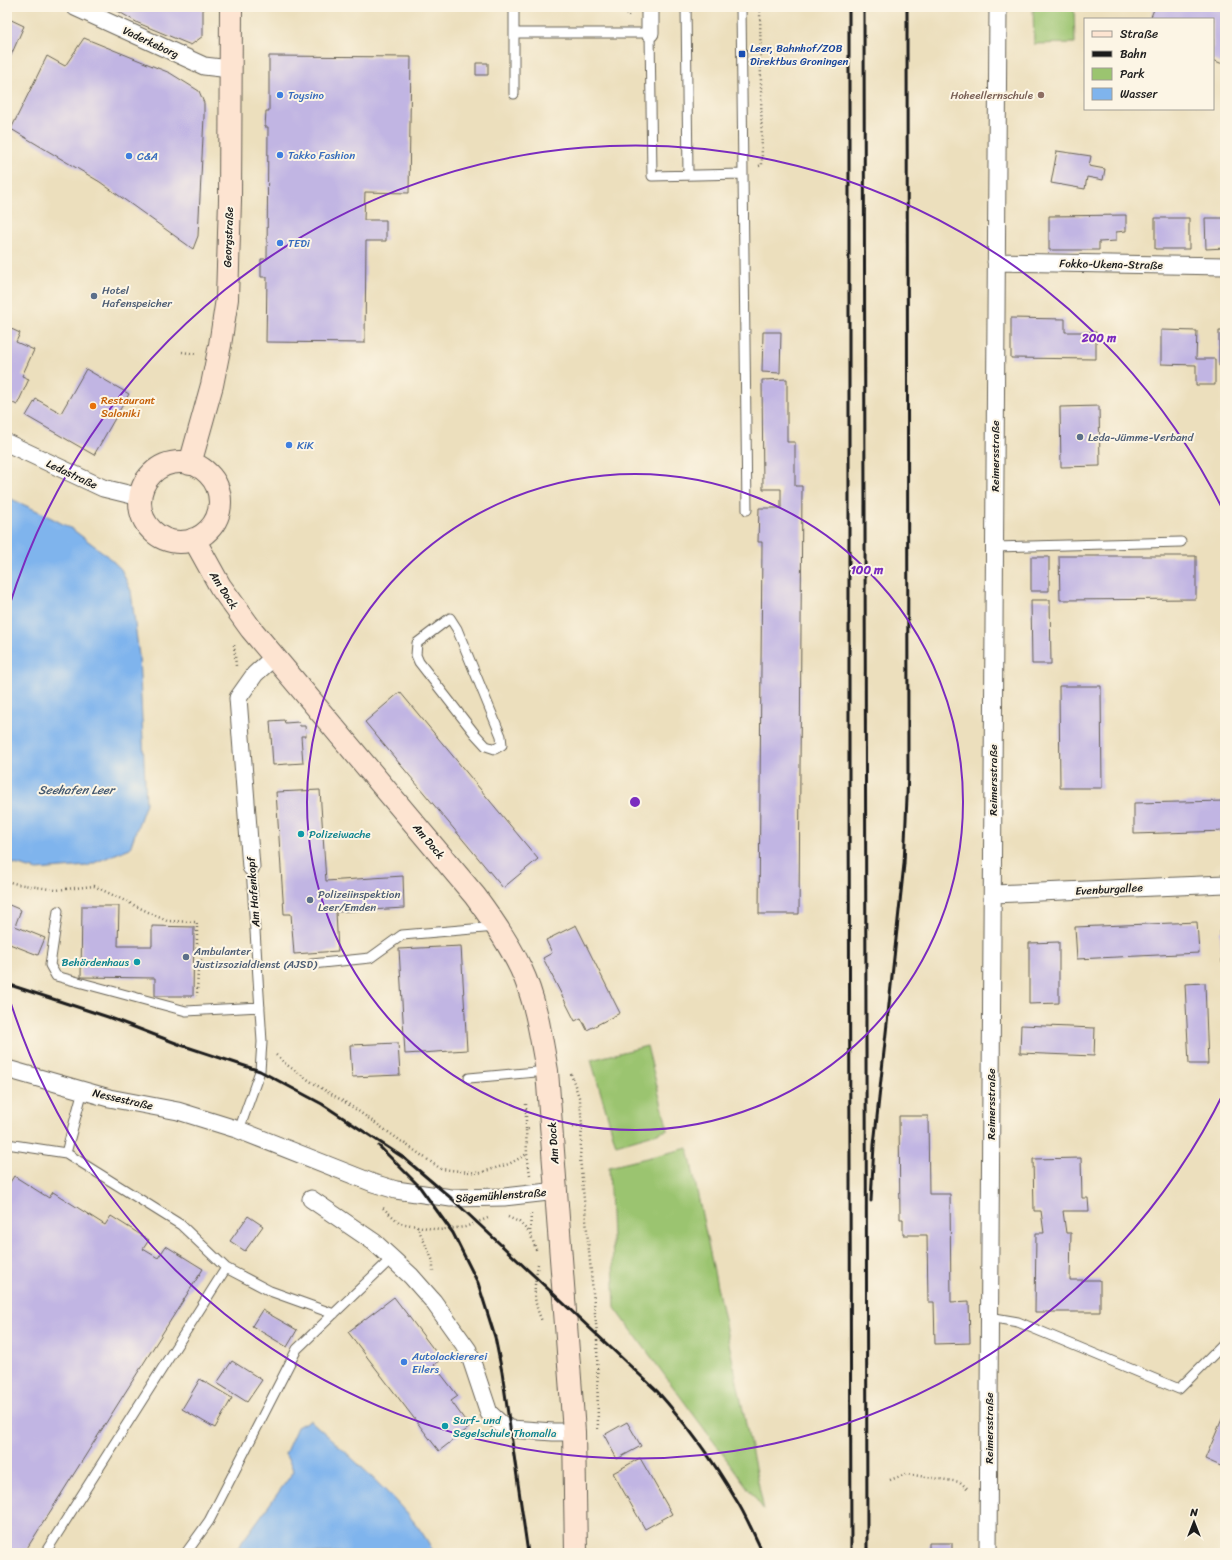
<svg xmlns="http://www.w3.org/2000/svg" width="1232" height="1560" font-family="Sriracha,sans-serif">
<rect width="100%" height="100%" fill="#fcf5e5"/>
<filter id="ink" filterUnits="userSpaceOnUse"><feTurbulence type="fractalNoise" baseFrequency=".025" numOctaves="2"/><feDisplacementMap in="SourceGraphic" scale="8" xChannelSelector="R" yChannelSelector="G"/><feConvolveMatrix kernelMatrix="1 2 1 2 8 2 1 2 1" color-interpolation-filters="sRGB"/></filter>
<filter id="wash" filterUnits="userSpaceOnUse"><feTurbulence type="fractalNoise" baseFrequency=".012" numOctaves="4" result="noise"/><feDisplacementMap in="SourceGraphic" scale="16" xChannelSelector="R" yChannelSelector="G"/><feGaussianBlur stdDeviation="0.9" result="paint"/><feColorMatrix in="noise" values="0 0 0 0 0 0 0 0 0 0 0 0 0 0 0 0 0 1.4 0 .05"/><feComposite in="paint" operator="in"/></filter>
<g filter="url(#wash)">
<rect width="100%" height="100%" fill="#ecdfbd"/>
<path fill="#9bc470" stroke="#5c7046" d="M 1033,7 L 1074,7 L 1075,43 L 1034,44 Z
M 647,1046 L 668,1130 L 616,1145 L 591,1060 Z
M 688,1148 L 764,1510 L 615,1308 L 609,1167 Z"/>
<path fill="#7fb4ed" stroke="#4e6884" d="M 7,497 L 44,514 L 72,529 L 104,553 L 121,569 L 131,591 L 139,656 L 146,803 L 130,848 L 87,866 L 37,870 L 7,862 Z
M 310,1420 C 336,1443 361,1466 386,1491 C 405,1511 421,1527 434,1553 L 234,1553 L 294,1471 L 285,1454 L 297,1427 Z"/>
<g id="blocks">
<path fill="#c1b5e3" d="M 111,7 L 203,7 L 203,36 L 191,45 L 138,23 Z
M 556,7 L 617,7 L 617,9 L 556,9 Z
M 1155,7 L 1225,7 L 1225,65 L 1213,60 L 1213,19 L 1150,19 Z
M 7,18 L 24,26 L 8,62 L 7,61 Z
M 84,38 L 170,73 L 199,91 L 204,103 L 204,117 L 198,236 L 193,249 L 100,182 L 11,129 L 47,56 L 65,66 Z
M 269,56 L 411,57 L 409,193 L 365,192 L 364,220 L 386,220 L 386,241 L 366,241 L 365,343 L 266,342 L 267,277 L 261,277 L 261,259 L 267,259 L 268,127 L 265,127 L 266,111 L 269,111 Z
M 476,63 L 488,63 L 488,75 L 476,75 Z
M 1057,151 L 1091,156 L 1089,166 L 1105,169 L 1103,180 L 1087,177 L 1085,189 L 1051,183 Z
M 1126,215 L 1126,231 L 1116,232 L 1116,241 L 1099,242 L 1099,250 L 1049,250 L 1049,216 Z
M 1155,218 L 1189,218 L 1189,249 L 1155,249 Z
M 1205,218 L 1225,218 L 1225,248 L 1206,249 Z
M 1011,318 L 1065,319 L 1065,332 L 1096,332 L 1096,359 L 1011,358 Z
M 7,327 L 20,333 L 16,342 L 34,350 L 22,376 L 29,379 L 17,405 L 7,400 Z
M 1161,330 L 1197,331 L 1196,359 L 1215,359 L 1215,385 L 1196,385 L 1196,365 L 1161,364 Z
M 1219,331 L 1225,331 L 1225,366 L 1219,366 Z
M 763,332 L 781,332 L 780,373 L 762,372 Z
M 86,369 L 129,394 L 94,455 L 26,416 L 36,399 L 61,413 Z
M 787,379 L 787,442 L 795,442 L 795,486 L 802,486 L 799,914 L 759,914 L 762,542 L 758,542 L 759,508 L 781,508 L 781,489 L 763,489 L 762,380 Z
M 1099,406 L 1100,466 L 1061,467 L 1060,407 Z
M 1059,556 L 1196,556 L 1196,599 L 1060,600 Z
M 1031,557 L 1049,557 L 1049,591 L 1031,591 Z
M 1031,600 L 1050,600 L 1051,664 L 1032,664 Z
M 1059,686 L 1101,686 L 1102,788 L 1060,788 Z
M 400,692 L 538,859 L 503,888 L 365,722 Z
M 284,720 L 285,723 L 299,722 L 300,726 L 305,726 L 306,736 L 301,736 L 303,763 L 273,765 L 270,721 Z
M 320,790 L 326,881 L 403,876 L 404,908 L 336,912 L 338,951 L 294,954 L 291,914 L 284,914 L 276,792 Z
M 1225,801 L 1225,831 L 1134,834 L 1134,803 Z
M 7,904 L 21,910 L 15,926 L 45,938 L 38,955 L 7,943 Z
M 82,906 L 119,906 L 118,946 L 152,946 L 152,926 L 194,927 L 193,996 L 155,996 L 155,978 L 81,977 Z
M 1197,922 L 1199,953 L 1077,959 L 1075,927 Z
M 576,925 L 620,1013 L 587,1030 L 581,1018 L 575,1021 L 543,958 L 552,953 L 546,940 Z
M 1220,931 L 1225,931 L 1225,962 L 1222,963 Z
M 1059,942 L 1059,1003 L 1029,1004 L 1029,943 Z
M 461,946 L 467,1050 L 405,1054 L 399,949 Z
M 1205,983 L 1208,1064 L 1189,1064 L 1185,984 Z
M 1021,1025 L 1095,1028 L 1094,1056 L 1020,1053 Z
M 398,1043 L 400,1075 L 352,1077 L 350,1045 Z
M 899,1116 L 928,1116 L 929,1194 L 950,1194 L 951,1302 L 969,1301 L 970,1343 L 935,1344 L 934,1302 L 928,1302 L 927,1235 L 903,1235 L 903,1219 L 900,1219 Z
M 1081,1158 L 1082,1198 L 1088,1198 L 1089,1211 L 1063,1211 L 1066,1233 L 1071,1233 L 1070,1280 L 1100,1280 L 1100,1312 L 1035,1312 L 1036,1233 L 1044,1233 L 1041,1211 L 1034,1211 L 1033,1159 Z
M 14,1176 L 49,1198 L 53,1192 L 105,1225 L 111,1216 L 149,1240 L 143,1249 L 158,1258 L 166,1246 L 203,1269 L 24,1553 L 7,1552 L 7,1187 Z
M 248,1216 L 263,1226 L 245,1251 L 230,1241 Z
M 394,1297 L 441,1359 L 434,1365 L 458,1396 L 451,1401 L 470,1427 L 439,1451 L 348,1332 Z
M 262,1310 L 297,1330 L 287,1347 L 252,1326 Z
M 232,1361 L 262,1380 L 247,1402 L 217,1383 Z
M 200,1379 L 232,1398 L 215,1428 L 182,1409 Z
M 1225,1412 L 1225,1468 L 1205,1459 Z
M 627,1422 L 641,1446 L 617,1459 L 604,1435 Z
M 640,1458 L 672,1514 L 645,1529 L 613,1473 Z
M 929,1543 L 952,1543 L 952,1553 L 929,1553 Z"/>
</g>
</g>
<g filter="url(#ink)">
<use href="#blocks" fill-opacity="0" stroke="#656054" stroke-width="1"/>
<g fill="none" stroke-linecap="round" stroke-linejoin="round">
<g stroke="#656054" stroke-width="11">
<path id="service" d="M 514,7 L 514,33 L 650,33 L 652,176 L 743,174 L 741,7
M 686,7 L 688,175
M 514,33 L 514,94
M 743,174 L 747,510
M 995,547 L 1181,542
M 450,618 L 457,629 L 501,736 L 502,745 L 495,749 L 486,746 L 475,734 L 419,662 L 416,655 L 417,643 Z
M 58,911 L 50,965 L 56,976 L 186,1011 L 260,1007
M 312,964 L 370,958 L 402,935 L 496,927
M 469,1078 L 547,1071
M 83,1090 L 66,1153 L 181,1225 L 226,1268
M 239,1130 L 260,1071 L 262,1042 L 251,867
M 7,1144 L 66,1153
M 989,1317 L 1018,1322 L 1179,1389 L 1225,1343
M 45,1553 L 226,1268 L 270,1291 L 334,1314
M 186,1553 L 209,1521 L 297,1349 L 392,1258"/>
</g>
<g stroke="#656054" stroke-width="19">
<path id="minor" d="M 75,7 L 204,66 L 230,69
M 650,7 L 650,33
M 996,262 L 1225,266
M 7,443 L 103,488 L 140,497
M 251,867 L 238,698 L 255,674 L 275,656
M 993,894 L 1225,884
M 7,1069 L 109,1098 L 178,1111 L 239,1130 L 373,1183 L 396,1190 L 451,1198 L 504,1197 L 557,1191
M 311,1199 L 374,1242 L 411,1276 L 433,1301 L 468,1350 L 489,1413 L 501,1424 L 511,1429 L 553,1432 L 574,1432
M 988,1553 L 998,7"/>
</g>
<g stroke="#656054" stroke-width="24">
<path id="secondary" d="M140 502a40 40 0 1 1 80 0a40 40 0 1 1-80 0Z
M 190,464 L 212,385 L 220,345 L 227,299 L 230,200 L 231,7
M 194,539 L 220,586 L 251,629 L 475,896 C 492,919 509,943 521,969 C 536,1000 541,1037 547,1071 L 574,1432 L 576,1553"/>
</g>
<path stroke="#656054" stroke-width="2.5" stroke-dasharray="1 3" stroke-linecap="butt" d="M 628,7 L 628,18
M 759,166 L 762,165 L 760,7
M 182,352 L 197,354
M 234,645 L 236,666
M 7,881 L 17,884 L 56,890 L 94,886 L 167,921 L 197,922 L 197,948 L 201,948 L 201,967 L 198,967 L 197,996
M 276,1055 L 287,1065 L 313,1083 L 348,1104 L 441,1169 L 479,1173 L 509,1164 L 527,1154
M 571,1074 L 580,1100 L 582,1126
M 573,1127 L 582,1126 L 580,1158 L 597,1334 L 598,1432
M 526,1129 L 526,1101
M 530,1175 L 527,1154 L 526,1129 L 530,1129
M 383,1208 L 400,1223 L 439,1230 L 465,1227 L 488,1218
M 531,1214 L 530,1233 L 537,1252
M 508,1217 L 519,1222 L 530,1233
M 417,1226 L 433,1261 L 433,1271
M 538,1264 C 534,1288 532,1299 542,1321
M 890,1480 L 906,1474 L 960,1482 L 968,1489
M 745,1553 L 751,1550"/>
<use href="#service" stroke="#fff" stroke-width="9"/>
<use href="#minor" stroke="#fff" stroke-width="17"/>
<use href="#secondary" stroke="#fde4d1" stroke-width="22"/>
<path stroke="#1c1c1c" stroke-width="3" d="M 849,7 L 849,782 L 851,1553
M 864,7 L 867,1553
M 7,984 L 108,1017 L 181,1045 L 260,1071 L 322,1104 L 404,1158 L 451,1198 L 657,1391 C 687,1425 713,1460 735,1498 C 746,1515 754,1535 763,1553
M 379,1146 L 419,1186 L 453,1233 L 478,1283 L 495,1337 L 502,1372 L 528,1553
M 871,1201 L 874,1145 L 904,864 L 908,775 L 907,7"/>
</g>
</g>
<g fill="none" stroke="#7b2cbf" stroke-width="2">
<circle cx="635" cy="802" r="328"/>
<path d="M1225 1090A656 656 0 0 1 8 994M8 610A656 656 0 0 1 1225 514"/>
</g>
<rect fill="#1a4fb4" stroke="#fcf5e5" stroke-width="1.5" x="738" y="50" width="8" height="8" rx="2"/>
<g fill="#3f7fe0" stroke="#fcf5e5" stroke-width="1.5">
<circle cx="280" cy="95" r="4"/>
<circle cx="280" cy="155" r="4"/>
<circle cx="129" cy="156" r="4"/>
<circle cx="280" cy="243" r="4"/>
<circle cx="289" cy="445" r="4"/>
<circle cx="404" cy="1362" r="4"/>
</g>
<circle fill="#8d6e63" stroke="#fcf5e5" stroke-width="1.5" cx="1041" cy="95" r="4"/>
<g fill="#5c6f8a" stroke="#fcf5e5" stroke-width="1.5">
<circle cx="94" cy="296" r="4"/>
<circle cx="1080" cy="437" r="4"/>
<circle cx="310" cy="900" r="4"/>
<circle cx="186" cy="957" r="4"/>
</g>
<circle fill="#e8710a" stroke="#fcf5e5" stroke-width="1.5" cx="93" cy="406" r="4"/>
<g fill="#0f9aa8" stroke="#fcf5e5" stroke-width="1.5">
<circle cx="301" cy="834" r="4"/>
<circle cx="137" cy="962" r="4"/>
<circle cx="445" cy="1426" r="4"/>
</g>
<g text-anchor="middle" stroke-width="4" stroke-linejoin="round" paint-order="stroke">
<g font-size="11" fill="#1c1c1c" stroke="#fcf5e5">
<text transform="translate(151 42) rotate(25)" y="4">Vaderkeborg</text>
<text transform="translate(228 237) rotate(-88)" y="4">Georgstraße</text>
<text transform="translate(1111 264) rotate(1)" y="4">Fokko-Ukena-Straße</text>
<text transform="translate(995 456) rotate(-90)" y="4">Reimersstraße</text>
<text transform="translate(72 474) rotate(25)" y="4">Ledastraße</text>
<text transform="translate(224 590) rotate(57)" y="4">Am Dock</text>
<text transform="translate(993 780) rotate(-90)" y="4">Reimersstraße</text>
<text transform="translate(429 841) rotate(50)" y="4">Am Dock</text>
<text transform="translate(1109 889) rotate(-3)" y="4">Evenburgallee</text>
<text transform="translate(253 892) rotate(-94)" y="4">Am Hafenkopf</text>
<text transform="translate(123 1099) rotate(13)" y="4">Nessestraße</text>
<text transform="translate(991 1104) rotate(-90)" y="4">Reimersstraße</text>
<text transform="translate(553 1143) rotate(-94)" y="4">Am Dock</text>
<text transform="translate(501 1195) rotate(-4)" y="4">Sägemühlenstraße</text>
<text transform="translate(989 1428) rotate(-90)" y="4">Reimersstraße</text>
</g>
<g font-size="11" fill="#164399" stroke="#fcf5e5" text-anchor="start">
<text x="750" y="52">Leer, Bahnhof/ZOB<tspan x="750" dy="13">Direktbus Groningen</tspan></text>
</g>
<g font-size="11" fill="#366cbe" stroke="#fcf5e5" text-anchor="start">
<text x="288" y="99">Toysino</text>
<text x="288" y="159">Takko Fashion</text>
<text x="137" y="160">C&amp;A</text>
<text x="288" y="247">TEDi</text>
<text x="297" y="449">KiK</text>
<text x="412" y="1360">Autolackiererei<tspan x="412" dy="13">Eilers</tspan></text>
</g>
<g font-size="11" fill="#785e54" stroke="#fcf5e5" text-anchor="end">
<text x="1033" y="99">Hoheellernschule</text>
</g>
<g font-size="11" fill="#4e5e75" stroke="#fcf5e5" text-anchor="start">
<text x="102" y="294">Hotel<tspan x="102" dy="13">Hafenspeicher</tspan></text>
<text x="1088" y="441">Leda-Jümme-Verband</text>
<text x="318" y="898">Polizeiinspektion<tspan x="318" dy="13">Leer/Emden</tspan></text>
<text x="194" y="955">Ambulanter<tspan x="194" dy="13">Justizsozialdienst (AJSD)</tspan></text>
</g>
<g font-size="11" fill="#c56008" stroke="#fcf5e5" text-anchor="start">
<text x="101" y="404">Restaurant<tspan x="101" dy="13">Saloniki</tspan></text>
</g>
<g font-size="11" fill="#0d838f" stroke="#fcf5e5" text-anchor="start">
<text x="309" y="838">Polizeiwache</text>
<text x="129" y="966" text-anchor="end">Behördenhaus</text>
<text x="453" y="1424">Surf- und<tspan x="453" dy="13">Segelschule Thomalla</tspan></text>
</g>
<g font-size="12" font-style="italic" fill="#445970" stroke="#fcf5e5">
<text x="76" y="794">Seehafen Leer</text>
</g>
</g>
<circle cx="635" cy="802" r="6" fill="#7b2cbf" stroke="#fcf5e5" stroke-width="2"/>
<g font-size="12" text-anchor="middle" font-weight="bold" fill="#7b2cbf" stroke="#fcf5e5" stroke-width="4" stroke-linejoin="round" paint-order="stroke">
<text x="1099" y="342">200 m</text>
<text x="867" y="574">100 m</text>
</g>
<rect width="1232" height="1560" fill="none" stroke="#fcf5e5" stroke-width="24"/>
<rect x="1084" y="18" width="130" height="92" fill="#fcf5e5" stroke="#a29e95"/>
<rect x="1092" y="31" width="20" height="6" fill="#fde4d1" stroke="#a29e95"/>
<text x="1120" y="38" font-size="12" fill="#1c1c1c">Straße</text>
<rect x="1092" y="51" width="20" height="6" fill="#1c1c1c" stroke="#a29e95"/>
<text x="1120" y="58" font-size="12" fill="#1c1c1c">Bahn</text>
<rect x="1092" y="68" width="20" height="12" fill="#9bc470" stroke="#a29e95"/>
<text x="1120" y="78" font-size="12" fill="#1c1c1c">Park</text>
<rect x="1092" y="88" width="20" height="12" fill="#7fb4ed" stroke="#a29e95"/>
<text x="1120" y="98" font-size="12" fill="#1c1c1c">Wasser</text>
<g transform="translate(1194 1522)" stroke="#fcf5e5" stroke-width="3" paint-order="stroke">
<path d="M0-3L7 15L0 10L-7 15Z" fill="#1c1c1c"/>
<text y="-6" font-size="11" font-weight="bold" text-anchor="middle" fill="#1c1c1c">N</text>
</g>
</svg>
